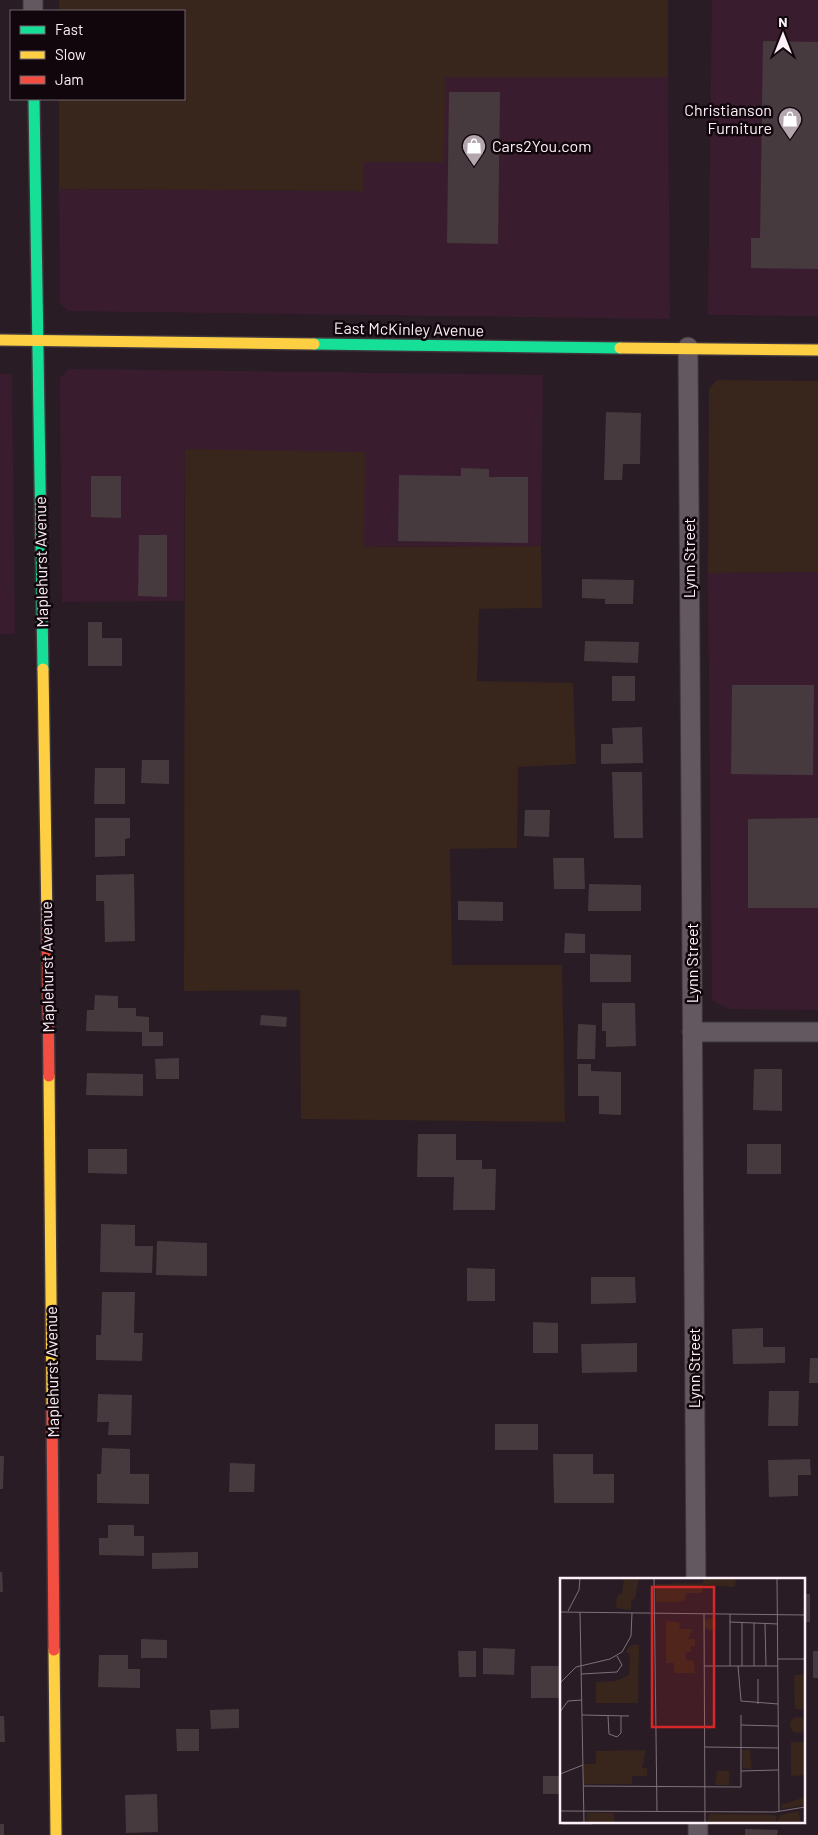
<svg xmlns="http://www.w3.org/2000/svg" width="818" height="1835" font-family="Barlow,sans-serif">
<rect width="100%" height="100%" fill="#291c25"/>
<path fill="#391d2f" d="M 712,0 L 818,0 L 818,316 L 708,315 Z
M 444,77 L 668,77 L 670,319 L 68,311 L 60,303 L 59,189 L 363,191 L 363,162 L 444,161 Z
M 69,369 L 543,375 L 541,546 L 364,547 L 185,449 L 184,601 L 62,602 L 60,378 Z
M 0,374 L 12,374 L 15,634 L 0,634 Z
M 818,572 L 818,1010 L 728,1009 L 712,1000 L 708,573 Z"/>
<path fill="#38251b" d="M 59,0 L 668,0 L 668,77 L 445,77 L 444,162 L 364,162 L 363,191 L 59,189 L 59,99 L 184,99 L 184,11 L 59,11 Z
M 717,380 L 818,381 L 818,572 L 708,573 L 709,389 Z
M 185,449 L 365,452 L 364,547 L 541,546 L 542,608 L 479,609 L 477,681 L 573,683 L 576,764 L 518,767 L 517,848 L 450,849 L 452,965 L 562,965 L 565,1122 L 301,1119 L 300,990 L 184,991 Z"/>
<path fill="#463a3e" d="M 763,41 L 818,42 L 818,269 L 751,268 L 751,238 L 760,238 Z
M 449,92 L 500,92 L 498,244 L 447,243 Z
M 606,412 L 641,413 L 640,464 L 623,464 L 622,480 L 604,480 Z
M 461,468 L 489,469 L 489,477 L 528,477 L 528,543 L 398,541 L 399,475 L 461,476 Z
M 91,476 L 121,476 L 121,518 L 91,517 Z
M 139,535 L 167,535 L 167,597 L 138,596 Z
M 582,579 L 634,580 L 633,604 L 605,604 L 605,599 L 582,598 Z
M 88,622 L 102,622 L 102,638 L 122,638 L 122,666 L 88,666 Z
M 585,641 L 639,642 L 638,663 L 584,661 Z
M 612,676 L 635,676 L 635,701 L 612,701 Z
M 732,685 L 814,685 L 813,775 L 731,774 Z
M 642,727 L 643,763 L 601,764 L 601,744 L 613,744 L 612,728 Z
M 142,760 L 169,760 L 169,784 L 141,783 Z
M 95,768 L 125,768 L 125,804 L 94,804 Z
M 612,772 L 642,772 L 643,838 L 614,838 Z
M 525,810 L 550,810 L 549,837 L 524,836 Z
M 95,818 L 130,818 L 130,838 L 125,839 L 125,856 L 95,857 Z
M 818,818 L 818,908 L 748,908 L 748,819 Z
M 553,858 L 584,858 L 585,889 L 554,889 Z
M 134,874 L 135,941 L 105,942 L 104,901 L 96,901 L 96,875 Z
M 589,884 L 641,885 L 641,911 L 588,911 Z
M 458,901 L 503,902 L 503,921 L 458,920 Z
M 565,933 L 585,934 L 585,953 L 564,953 Z
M 590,954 L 631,955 L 631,982 L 590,982 Z
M 95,995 L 118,996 L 118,1008 L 136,1008 L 136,1016 L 149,1017 L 149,1032 L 163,1032 L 163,1046 L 142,1046 L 142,1032 L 86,1031 L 87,1010 L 94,1010 Z
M 602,1003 L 635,1003 L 636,1046 L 606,1047 L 606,1031 L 602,1031 Z
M 261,1015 L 287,1017 L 286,1027 L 260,1025 Z
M 578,1024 L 596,1025 L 595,1059 L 577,1059 Z
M 179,1058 L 179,1079 L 156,1079 L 155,1059 Z
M 578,1064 L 591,1064 L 591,1071 L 621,1072 L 621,1115 L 599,1114 L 599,1096 L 578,1096 Z
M 754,1069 L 782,1069 L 782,1111 L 753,1110 Z
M 87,1073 L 143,1074 L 143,1096 L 86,1095 Z
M 418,1134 L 456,1134 L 456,1160 L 482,1160 L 482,1169 L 496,1169 L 495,1210 L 453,1210 L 454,1177 L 417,1177 Z
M 747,1144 L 781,1144 L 781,1174 L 747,1174 Z
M 88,1149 L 127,1149 L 127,1174 L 88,1173 Z
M 101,1224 L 135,1225 L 135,1246 L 153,1246 L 152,1273 L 100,1272 Z
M 157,1241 L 207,1243 L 207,1276 L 156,1275 Z
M 467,1268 L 495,1269 L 495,1301 L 467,1301 Z
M 591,1277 L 635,1277 L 636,1303 L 591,1304 Z
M 102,1292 L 135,1292 L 134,1333 L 143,1333 L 142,1361 L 96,1360 L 96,1335 L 101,1335 Z
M 533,1322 L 558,1323 L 558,1353 L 533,1353 Z
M 763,1328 L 763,1347 L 785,1347 L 785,1363 L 733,1364 L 732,1329 Z
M 637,1343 L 637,1372 L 582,1373 L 581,1344 Z
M 810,1358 L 818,1358 L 818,1383 L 809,1383 Z
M 769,1391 L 799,1391 L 798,1426 L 768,1426 Z
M 98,1394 L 132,1395 L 131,1435 L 108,1435 L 109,1422 L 97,1422 Z
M 495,1424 L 538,1424 L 538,1450 L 495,1450 Z
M 102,1448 L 130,1449 L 130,1474 L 149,1474 L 149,1504 L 97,1503 L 97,1474 L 101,1474 Z
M 553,1454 L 593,1454 L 593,1474 L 614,1474 L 614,1503 L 554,1503 Z
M 0,1456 L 4,1456 L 3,1489 L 0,1489 Z
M 810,1459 L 811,1475 L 798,1475 L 798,1496 L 769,1497 L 768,1460 Z
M 230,1463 L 255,1464 L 254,1492 L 229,1492 Z
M 108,1525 L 134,1525 L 134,1536 L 144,1536 L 144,1556 L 99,1555 L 99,1538 L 108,1538 Z
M 198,1552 L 198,1568 L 152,1569 L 152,1553 Z
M 0,1572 L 2,1572 L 3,1592 L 0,1592 Z
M 804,1594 L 810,1594 L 810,1622 L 804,1622 Z
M 141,1639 L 167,1640 L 167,1658 L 141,1658 Z
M 483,1648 L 515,1649 L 514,1675 L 483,1674 Z
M 458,1651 L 476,1651 L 476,1677 L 459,1677 Z
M 813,1651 L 818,1651 L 818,1678 L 813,1678 Z
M 99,1655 L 128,1655 L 128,1669 L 140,1669 L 140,1688 L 98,1687 Z
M 531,1666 L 559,1666 L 559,1698 L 531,1698 Z
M 239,1709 L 239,1728 L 211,1729 L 210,1710 Z
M 0,1716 L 4,1716 L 5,1742 L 0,1742 Z
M 176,1729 L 199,1729 L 199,1751 L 177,1751 Z
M 543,1776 L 562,1776 L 562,1794 L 543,1794 Z
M 157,1794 L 158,1832 L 126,1833 L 125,1795 Z
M 562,1821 L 592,1821 L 592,1825 L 562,1825 Z
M 0,1824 L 4,1824 L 4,1835 L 0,1835 Z
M 745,1829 L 778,1830 L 777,1835 L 745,1835 Z"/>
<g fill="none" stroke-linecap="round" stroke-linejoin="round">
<g stroke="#3f363c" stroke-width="21">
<path id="street" d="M 33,0 L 33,11
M 688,347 L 696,1579
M 692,1032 L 818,1032
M 698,1821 L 698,1835"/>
</g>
<g stroke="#3f363c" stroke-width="14">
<path id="fast" d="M 34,99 L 43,669
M 314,344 L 620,348"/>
</g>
<g stroke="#3f363c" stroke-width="14">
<path id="slow" d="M 0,340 L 314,344
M 620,348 L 818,350
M 43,669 L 47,922
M 49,1076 L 52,1407
M 54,1650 L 56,1835"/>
</g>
<g stroke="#3f363c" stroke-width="14">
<path id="jam" d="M 47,922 L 49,1076
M 52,1407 L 54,1650"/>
</g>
<use href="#street" stroke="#63585f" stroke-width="19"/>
<use href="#fast" stroke="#16e098" stroke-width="11"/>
<use href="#slow" stroke="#ffcf43" stroke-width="11"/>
<use href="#jam" stroke="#f24e42" stroke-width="11"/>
</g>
<defs>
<g id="shop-pin" transform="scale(1.25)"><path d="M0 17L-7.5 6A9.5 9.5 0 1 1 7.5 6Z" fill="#b3a6ae" stroke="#10060c"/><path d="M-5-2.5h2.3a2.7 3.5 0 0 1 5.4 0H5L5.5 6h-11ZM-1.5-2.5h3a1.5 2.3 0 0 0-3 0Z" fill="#fff"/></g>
</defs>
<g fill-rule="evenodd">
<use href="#shop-pin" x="790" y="119"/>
<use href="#shop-pin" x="474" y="146"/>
</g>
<g text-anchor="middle" stroke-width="5" stroke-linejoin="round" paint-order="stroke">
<g font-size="16" fill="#fef0f8" stroke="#10060c" text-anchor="end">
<text x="772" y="116">Christianson<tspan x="772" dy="18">Furniture</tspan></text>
<text x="492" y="152" text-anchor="start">Cars2You.com</text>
</g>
<g font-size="16" fill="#fef0f8" stroke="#10060c">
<text transform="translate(409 329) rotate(1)" y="6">East McKinley Avenue</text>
<text transform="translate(689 558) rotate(-90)" y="6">Lynn Street</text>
<text transform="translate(41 562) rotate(-91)" y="6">Maplehurst Avenue</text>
<text transform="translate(692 963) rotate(-90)" y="6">Lynn Street</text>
<text transform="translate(47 967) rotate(-91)" y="6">Maplehurst Avenue</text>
<text transform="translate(694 1368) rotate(-90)" y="6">Lynn Street</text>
<text transform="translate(52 1372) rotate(-91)" y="6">Maplehurst Avenue</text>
</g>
</g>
<g transform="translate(560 1578)">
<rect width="245" height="245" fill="#291c25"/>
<path d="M 64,0 L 79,0 L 75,20 L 71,23 L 71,32 L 56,30 L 57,19 L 62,15 ZM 143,0 L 176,0 L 175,9 L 143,7 L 142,15 L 126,15 L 125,22 L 119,24 L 96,24 L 96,6 L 143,5 ZM144 46a6 6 0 1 1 12 0a6 6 0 1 1-12 0ZM 106,43 L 119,44 L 120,51 L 133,51 L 128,61 L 135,61 L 135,68 L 131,68 L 131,74 L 126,74 L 126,82 L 134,83 L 135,95 L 114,95 L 114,85 L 106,85 ZM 71,67 L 79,67 L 78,125 L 36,125 L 36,104 L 56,103 L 69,97 L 70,77 L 66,73 ZM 234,97 L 245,97 L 245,131 L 235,131 ZM230 147a8 8 0 1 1 16 0a8 8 0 1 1-16 0ZM 231,164 L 245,164 L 245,197 L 231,198 ZM 86,172 L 82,190 L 87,190 L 87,198 L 72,198 L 72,206 L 24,206 L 24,186 L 36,186 L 36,173 ZM 182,172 L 190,172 L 192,191 L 183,190 ZM 157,193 L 169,193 L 169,207 L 155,207 ZM 245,219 L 245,227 L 221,231 L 221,227 ZM 238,233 L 241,245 L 217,245 L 220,237 ZM 27,235 L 54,235 L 54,244 L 26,244 ZM 149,236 L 214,237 L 217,239 L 215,245 L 147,245 Z" fill="#38251b"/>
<path fill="none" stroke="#7e7179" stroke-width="1" d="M 94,0 L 97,234M 217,0 L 219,234M 8,33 L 19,12 L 20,0M 0,34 L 245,37M 20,34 L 24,245M 144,36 L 145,245M 170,36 L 170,88M 170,44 L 218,46M 182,44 L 182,88M 194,45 L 194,88M 205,46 L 206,88M 218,81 L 245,81M 144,88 L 218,88M 178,88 L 181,123 L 218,126M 21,96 L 57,94 L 62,87 L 57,78M 198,101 L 198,126M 0,105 L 16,89 L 50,81 L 62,74 L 71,58 L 72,35M 0,134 L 8,123 L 22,122M 22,137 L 69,138M 48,138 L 49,156 L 57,159 L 61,155 L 61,138M 181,147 L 218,148M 145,169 L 218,170M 181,193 L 218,192M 0,196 L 23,187M 23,208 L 181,209 L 181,137M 0,233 L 215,234 L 245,229"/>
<path fill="#d62828" fill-opacity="0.15" stroke="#d62828" stroke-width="2.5" d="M 92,9 L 154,9 L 154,149 L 92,149 Z"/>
<rect width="245" height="245" fill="none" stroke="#fef0f8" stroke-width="2.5"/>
</g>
<rect x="10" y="10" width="175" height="90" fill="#10060c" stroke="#6f646a"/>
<rect x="20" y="26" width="25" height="8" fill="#16e098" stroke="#6f646a"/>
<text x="55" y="35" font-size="15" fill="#fef0f8">Fast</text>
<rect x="20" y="51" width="25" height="8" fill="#ffcf43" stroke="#6f646a"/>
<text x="55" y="60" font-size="15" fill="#fef0f8">Slow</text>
<rect x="20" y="76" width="25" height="8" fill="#f24e42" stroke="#6f646a"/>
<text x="55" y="85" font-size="15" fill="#fef0f8">Jam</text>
<g transform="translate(783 35)" stroke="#10060c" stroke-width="4" paint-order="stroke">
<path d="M0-4L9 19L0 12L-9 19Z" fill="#fef0f8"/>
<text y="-8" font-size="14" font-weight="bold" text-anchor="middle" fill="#fef0f8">N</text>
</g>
</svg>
